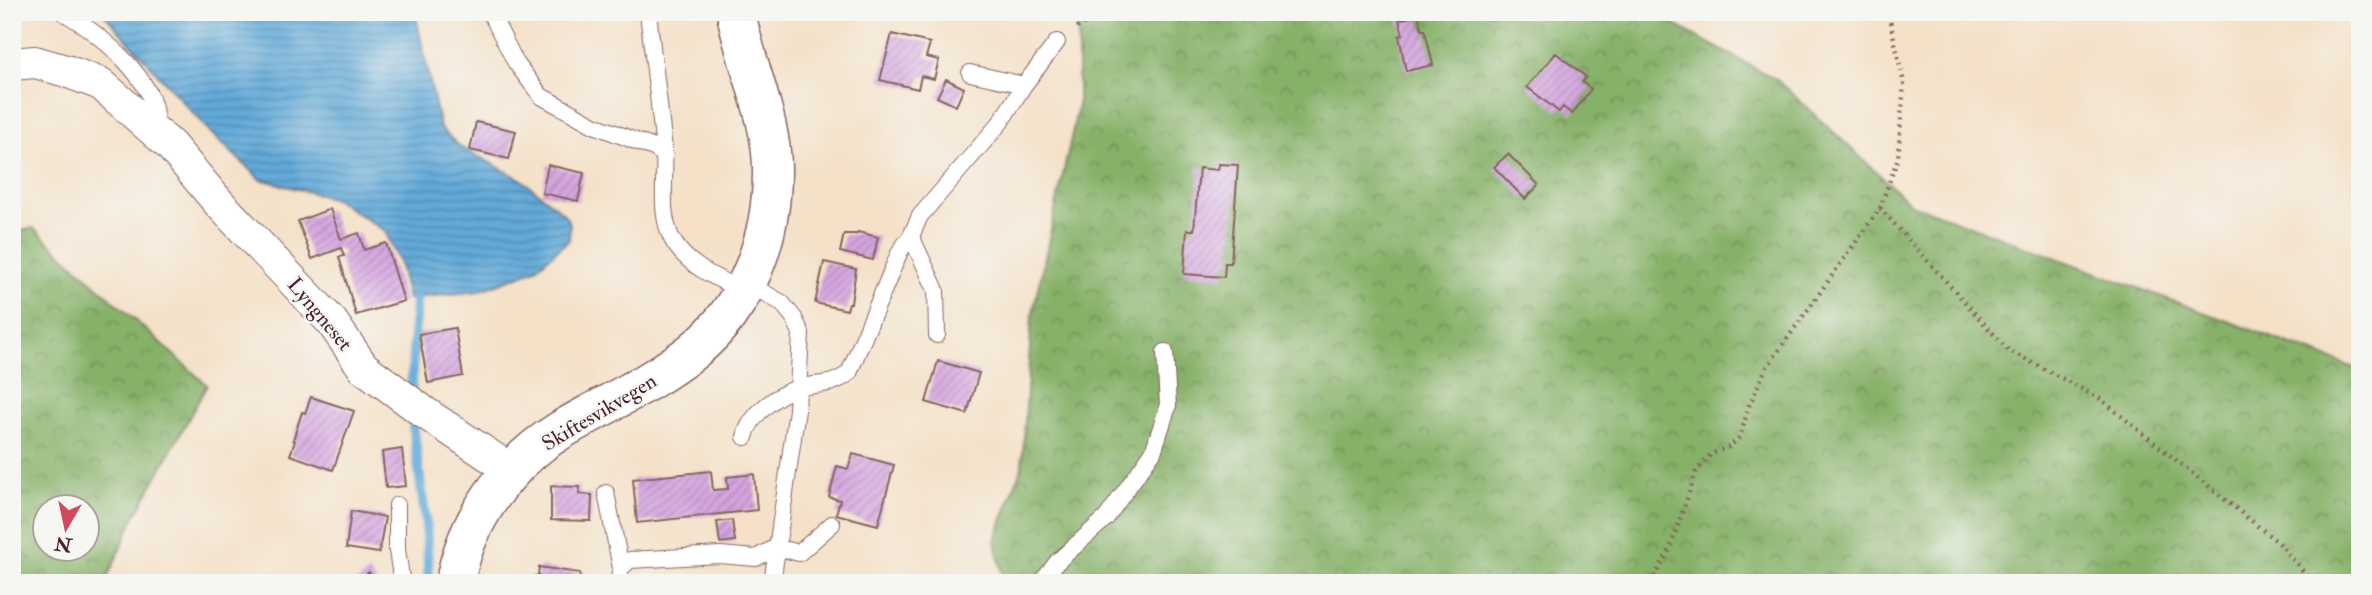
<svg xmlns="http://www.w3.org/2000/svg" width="2372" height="595" font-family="'IM FELL Double Pica',serif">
<defs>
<pattern id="forest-crowns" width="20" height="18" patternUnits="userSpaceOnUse" patternTransform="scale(1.75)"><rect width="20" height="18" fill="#86b168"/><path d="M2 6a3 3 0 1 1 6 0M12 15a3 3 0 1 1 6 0" fill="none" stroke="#708f56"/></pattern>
<pattern id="water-rules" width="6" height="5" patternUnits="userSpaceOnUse" patternTransform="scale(1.75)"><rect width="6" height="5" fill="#62aad9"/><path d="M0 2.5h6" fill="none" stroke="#538ab0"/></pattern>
<pattern id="building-hatch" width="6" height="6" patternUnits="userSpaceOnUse" patternTransform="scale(1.75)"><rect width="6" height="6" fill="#d5a5df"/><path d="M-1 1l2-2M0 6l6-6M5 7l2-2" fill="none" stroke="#af86b5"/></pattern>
</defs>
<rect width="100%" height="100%" fill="#f6f6f2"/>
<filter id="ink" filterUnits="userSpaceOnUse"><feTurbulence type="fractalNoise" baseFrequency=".0143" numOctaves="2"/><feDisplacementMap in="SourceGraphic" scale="14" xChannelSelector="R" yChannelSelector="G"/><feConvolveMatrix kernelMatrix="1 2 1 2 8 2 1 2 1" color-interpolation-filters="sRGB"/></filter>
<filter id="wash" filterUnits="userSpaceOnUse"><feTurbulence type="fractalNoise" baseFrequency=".00686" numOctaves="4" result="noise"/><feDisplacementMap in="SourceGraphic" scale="28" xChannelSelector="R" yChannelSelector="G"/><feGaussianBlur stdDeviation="1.57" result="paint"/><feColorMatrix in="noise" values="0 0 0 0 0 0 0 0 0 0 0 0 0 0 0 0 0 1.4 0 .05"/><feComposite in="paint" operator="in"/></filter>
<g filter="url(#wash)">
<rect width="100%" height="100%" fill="#f4e1c8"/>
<path fill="url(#forest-crowns)" stroke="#68684a" stroke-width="2" fill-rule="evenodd" d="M 1078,12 L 1651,12 L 1777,80 L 1911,204 L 2360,370 L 2360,583 L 1004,583 L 995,541 L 1022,466 L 1032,317 L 1078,106 Z
M 33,228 L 207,385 L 134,518 L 105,583 L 12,583 L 12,233 ZM 46,508 L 88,508 L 88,550 L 46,550 Z"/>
<path fill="url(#water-rules)" stroke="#566482" stroke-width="2" d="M 102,12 L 415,12 L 440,128 L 460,147 L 521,179 L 563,213 L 570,223 L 569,240 L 534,270 L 479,291 L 408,299 L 399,261 L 385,231 L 335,199 L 260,179 L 211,133 Z"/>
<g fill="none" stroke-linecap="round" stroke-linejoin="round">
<path stroke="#62aad9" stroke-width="10" d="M 411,394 L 416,299
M 411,410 L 426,524 L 429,583"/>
</g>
<g id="blocks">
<path fill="url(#building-hatch)" d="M 1418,15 L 1422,30 L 1425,30 L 1433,65 L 1406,71 L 1399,36 L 1403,35 L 1399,20 Z
M 892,34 L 930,43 L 926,57 L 939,60 L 934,79 L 921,76 L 918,89 L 880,80 Z
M 1556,53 L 1586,77 L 1582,82 L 1591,89 L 1572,114 L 1563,107 L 1559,112 L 1527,87 Z
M 946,79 L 964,88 L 956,106 L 937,97 Z
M 476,122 L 516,131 L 509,159 L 470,150 Z
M 1508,154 L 1539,185 L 1525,199 L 1494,167 Z
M 1219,164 L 1238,165 L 1231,263 L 1225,263 L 1224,277 L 1184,274 L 1187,230 L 1194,230 L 1199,168 L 1218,170 Z
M 548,165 L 584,173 L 578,201 L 542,193 Z
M 330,209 L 341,239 L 359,233 L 364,250 L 386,243 L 404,301 L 356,315 L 339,257 L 344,256 L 341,248 L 312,259 L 298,221 Z
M 858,232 L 878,237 L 873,260 L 840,252 L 844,234 L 857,234 Z
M 824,262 L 856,269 L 851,303 L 849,303 L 847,310 L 815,303 Z
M 455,328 L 463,376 L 428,383 L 419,334 Z
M 938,361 L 979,373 L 967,414 L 926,402 Z
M 311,397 L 354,411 L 333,470 L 290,455 L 295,441 L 293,440 L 302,412 L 305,413 Z
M 402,449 L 406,486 L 386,488 L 382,452 Z
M 853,454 L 894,465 L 878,525 L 836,514 L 840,500 L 829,497 L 837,466 L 848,469 Z
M 711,471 L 713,490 L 728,489 L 727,477 L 754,474 L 757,510 L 637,523 L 633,479 Z
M 551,486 L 580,487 L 579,494 L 592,495 L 591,521 L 551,520 Z
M 351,511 L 385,517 L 379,553 L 346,548 Z
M 732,520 L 735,541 L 720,543 L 717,522 Z
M 539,567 L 580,573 L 579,583 L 533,583 L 534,576 L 538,576 Z
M 369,572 L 377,583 L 354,583 Z"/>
</g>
</g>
<g filter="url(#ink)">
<use href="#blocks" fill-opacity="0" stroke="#866362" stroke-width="2"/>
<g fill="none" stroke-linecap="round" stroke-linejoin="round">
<g stroke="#866362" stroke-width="18">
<path id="service" d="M 63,12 C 98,32 165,85 154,129
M 490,12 L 516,63 L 541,96 L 594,125 L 654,148 L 664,155
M 648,12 C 653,59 660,105 664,152 C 666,180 659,211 671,237 C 685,266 717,278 743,291
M 970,73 L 1024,85
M 911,236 L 936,290 L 937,335
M 747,283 L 782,303 L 794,318 L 801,333 L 797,410 L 772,583
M 745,437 C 750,414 779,392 802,387 C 820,383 833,386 849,373 L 900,251 L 911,236 L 920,216 L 1000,123 L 1024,85 L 1057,42
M 606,493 L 621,568
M 397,505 L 397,550 L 402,583
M 618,583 L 621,568 L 630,560 L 720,555 L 756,558 L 776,547 L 799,553 L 832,524
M 1041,583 L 1057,562 L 1106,518 L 1153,452 L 1168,406 L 1165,352"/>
</g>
<g stroke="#866362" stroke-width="34">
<path id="minor" d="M 12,64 L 35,62 L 66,71 L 101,84 L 171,146 L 219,203 L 332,322 L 363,367 L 425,413 L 511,470"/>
</g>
<g stroke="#866362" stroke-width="41">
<path id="secondary" d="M 455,583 C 465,521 508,462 561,430 C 605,404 653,383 693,351 C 747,308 772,239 772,172 C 773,120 745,64 736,12"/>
</g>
<path stroke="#866362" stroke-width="4.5" stroke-dasharray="2 5" stroke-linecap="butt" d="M 1077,28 L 1100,12
M 1880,208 L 2008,350 L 2099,398 L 2280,544 L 2313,583
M 1651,583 L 1670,549 L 1696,472 L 1711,454 L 1729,447 L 1740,437 L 1749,406 L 1765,370 L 1880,208 L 1898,158 L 1904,83 L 1888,12"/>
<use href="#service" stroke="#fff" stroke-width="16"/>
<use href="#minor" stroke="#fff" stroke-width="32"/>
<use href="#secondary" stroke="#fff" stroke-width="38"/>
</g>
</g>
<g text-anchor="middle" stroke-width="5" stroke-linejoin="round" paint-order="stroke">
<g font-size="21" fill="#4a1f2b" stroke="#f6f6f2">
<text transform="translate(320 314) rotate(50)" y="7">Lyngneset</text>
<text transform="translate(599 412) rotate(-31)" y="7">Skiftesvikvegen</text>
</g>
</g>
<rect width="2372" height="595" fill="none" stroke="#f6f6f2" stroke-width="42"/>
<g transform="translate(66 528) rotate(189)"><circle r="33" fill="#f6f6f2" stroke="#b1a0a2" stroke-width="2"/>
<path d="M0-5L12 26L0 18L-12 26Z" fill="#d1495b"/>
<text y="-10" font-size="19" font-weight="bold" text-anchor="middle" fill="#4a1f2b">N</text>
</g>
</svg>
